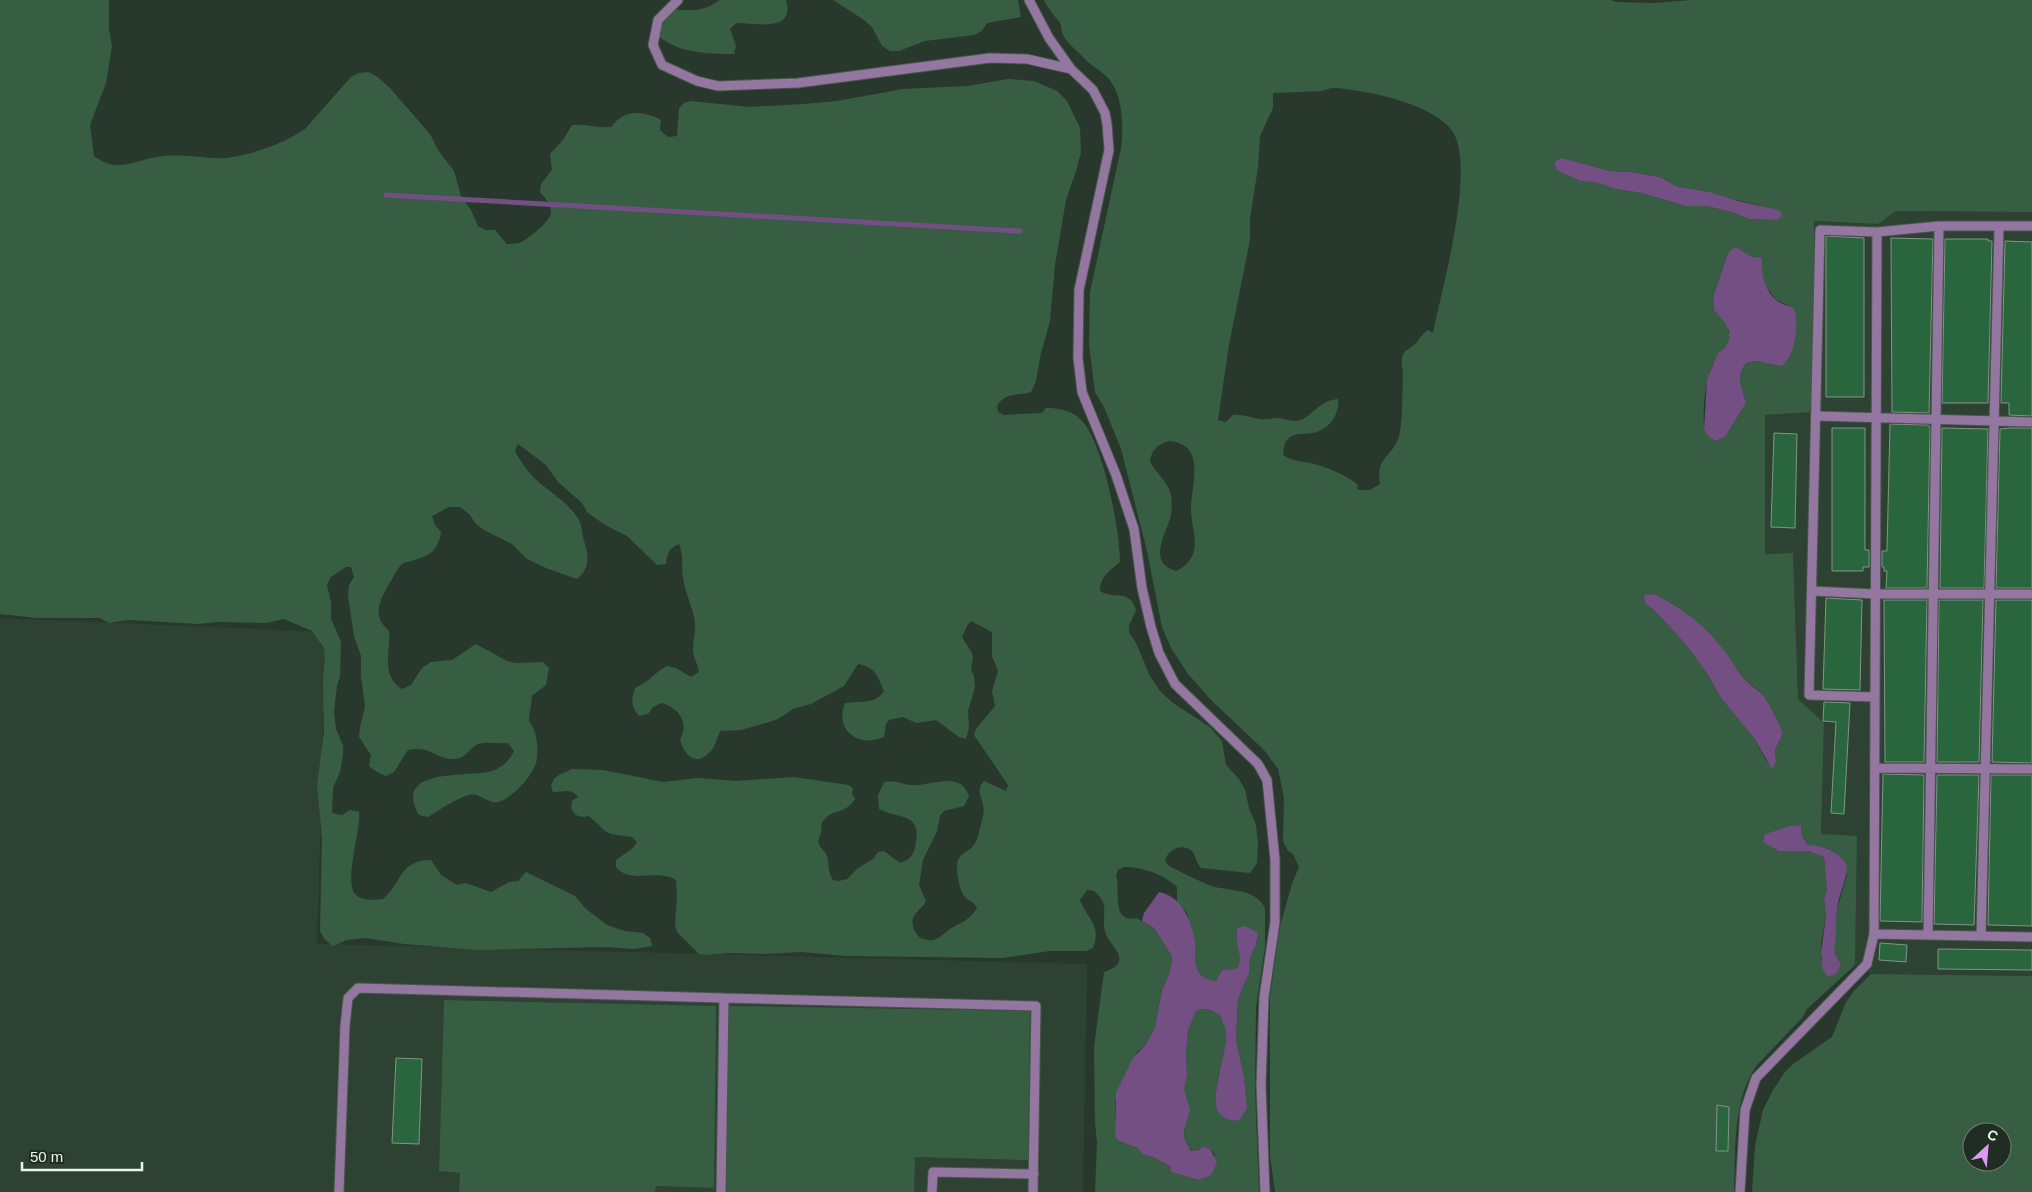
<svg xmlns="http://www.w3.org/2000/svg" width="2032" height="1192" font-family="Helvetica,sans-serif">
<rect width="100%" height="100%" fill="#29382d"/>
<path fill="#2e4233" d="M 1896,211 L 2032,212 L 2032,976 L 1871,974 L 1855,965 L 1857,837 L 1821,835 L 1824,724 L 1798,699 L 1793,553 L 1765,554 L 1765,415 L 1814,412 L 1814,221 L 1878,224 Z
M 0,618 L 326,632 L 317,944 L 1087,964 L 1083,1192 L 914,1192 L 914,1157 L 729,1006 L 726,1192 L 655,1192 L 655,1186 L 714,1188 L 715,1007 L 444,1000 L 439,1170 L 460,1173 L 459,1192 L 0,1192 Z"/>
<path fill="#375e42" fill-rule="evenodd" d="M 0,0 L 109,0 L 109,29 L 112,46 L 106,83 L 90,125 L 94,156 C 119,174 131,161 157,157 C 175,154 192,156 211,158 C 237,161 284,144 305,129 L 351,77 L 359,73 L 368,72 L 376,76 L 389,87 L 430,134 L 438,150 L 454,171 L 461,196 L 471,210 L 478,226 L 486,230 L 495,230 L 507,244 C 511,244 515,244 519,243 C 527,240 550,222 551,213 C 552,205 545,198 540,192 L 541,184 L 552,170 L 550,154 L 563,140 L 572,125 C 585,124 598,128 611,127 C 624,109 643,110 661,120 L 660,130 L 668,137 L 677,136 L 679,108 L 684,103 L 691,101 L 749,107 L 804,104 L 837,101 L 903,89 L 967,86 L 1008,79 L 1034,81 L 1057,91 L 1067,101 L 1080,128 L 1081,152 L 1076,171 L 1066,200 L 1055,265 L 1050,321 L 1040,357 L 1036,381 L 1031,392 C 1018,396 1005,392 997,406 L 998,412 L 1004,415 L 1042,413 L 1046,408 C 1058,408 1072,410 1081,420 C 1103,441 1120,531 1120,562 C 1110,570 1100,577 1100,591 C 1113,600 1130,588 1136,610 L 1129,626 L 1129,632 L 1136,643 L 1150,676 L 1160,691 L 1173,703 L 1210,727 L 1222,741 L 1226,765 L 1239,779 L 1245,790 L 1249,808 L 1256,825 L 1258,844 L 1257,863 L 1250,873 L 1201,868 C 1196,863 1196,855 1191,850 C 1181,843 1167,850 1165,861 L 1169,866 C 1182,873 1195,879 1209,885 C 1227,892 1255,887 1265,908 L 1265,947 L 1256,1007 L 1255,1089 L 1259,1192 L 1095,1192 L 1097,1143 L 1095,1122 L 1094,1047 L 1104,972 C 1137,961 1107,945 1105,931 C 1101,914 1111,905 1094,891 L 1087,890 L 1080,900 C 1087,919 1102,925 1093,948 L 1086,951 L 1050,951 L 1003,958 L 846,956 L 801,952 L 764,954 L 728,953 L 707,955 L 699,954 L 677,932 L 675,924 L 677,895 L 676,880 C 657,868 630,885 616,867 L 616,860 L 633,848 L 637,842 L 632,837 L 611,834 L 605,831 L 589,816 C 579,818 575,816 571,808 L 572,801 L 578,797 C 571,788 564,792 553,792 L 551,785 L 554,779 L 559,775 L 572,769 L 603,770 L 663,782 L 697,778 L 737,781 L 794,777 L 848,785 L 853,788 L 852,794 L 855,799 C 847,814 831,809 823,821 C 820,825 822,828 821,833 C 820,837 817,839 819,844 C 820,848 824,850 826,854 C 830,863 827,872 833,880 L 839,881 L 847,879 L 857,869 L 874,858 L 878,852 L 884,851 L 900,863 C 909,860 913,856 915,847 C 923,812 901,820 879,809 L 878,795 L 884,782 C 898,780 900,784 911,785 C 931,787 960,769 969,796 L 964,806 L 944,811 L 940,816 L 937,831 L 923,860 L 919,885 L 926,901 C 923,907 921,907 918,911 C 909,919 912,929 919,937 C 935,945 939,937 950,929 C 962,922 970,920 977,908 C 974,902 971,902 966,898 C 959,891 957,874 957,865 C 958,853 968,853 974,845 C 978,840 981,823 983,816 C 987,802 973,792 984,781 L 1006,791 L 1008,785 L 974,735 L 976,729 L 995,706 L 992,691 L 998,671 L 992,656 L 992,632 L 971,621 L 967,626 L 962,637 L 972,653 L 973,658 L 971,670 L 974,676 L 975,687 L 968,711 L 969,728 L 966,739 L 959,737 L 936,720 L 916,723 L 903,717 L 889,720 L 886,724 L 884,737 C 859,748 834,731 845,703 C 859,701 877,704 884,691 C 877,676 877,668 858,664 L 844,686 L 811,704 L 793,709 L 778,719 L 769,722 L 741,730 L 720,731 C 717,738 715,748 709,753 C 695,767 684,754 680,740 C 689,722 680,709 662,703 L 653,707 L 648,714 L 639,716 C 631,706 631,700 635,688 C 648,683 655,672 667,666 L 676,668 L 691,677 L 699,672 C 698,664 693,657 693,650 C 693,640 696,632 695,623 C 693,607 685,593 683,578 C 681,564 684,557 679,544 C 669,548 667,553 666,564 L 657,565 L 627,536 L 605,525 L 587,512 L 582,503 L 558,482 L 546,465 L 518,444 L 515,451 C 521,463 531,476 541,484 C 552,493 574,508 580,522 C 582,527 582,535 584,541 C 589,556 590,568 577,579 L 546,568 L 527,559 L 512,544 L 484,530 L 476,524 L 469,514 L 460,507 L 449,507 L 432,516 L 435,525 L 441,532 C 437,558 423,556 402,564 C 396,570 394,577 389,584 C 380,601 371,615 389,631 C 391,651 380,676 402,689 L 411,685 L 422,668 L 431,662 L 452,660 L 476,644 L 507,661 L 516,663 L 543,662 L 549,668 L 546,685 L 532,696 C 532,704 529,712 529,720 C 530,724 533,726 534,730 C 537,737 538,749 537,757 C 537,772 513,798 498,802 C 487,804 480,792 469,795 C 455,799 441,809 428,817 L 419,815 C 391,766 471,778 492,771 C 503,767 509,761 514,751 L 508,743 C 498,744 484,741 476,745 C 468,750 465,759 454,759 C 435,759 431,745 408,750 L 394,772 L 386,776 L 377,772 L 369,766 L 371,755 L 359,737 L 360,727 L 365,707 L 361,676 L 361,656 L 354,636 L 348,596 L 349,585 L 354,577 L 351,567 L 346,567 L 331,577 L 327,585 L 331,602 L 331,619 L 341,642 L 340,677 L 337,685 L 334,712 L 336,729 L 343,746 L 343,754 L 340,772 L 333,788 L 332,813 L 342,815 L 350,810 L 359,812 C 361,832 343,882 356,895 C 363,901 374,900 383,899 C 402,883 399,860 431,860 L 441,875 L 457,885 L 466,883 L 491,892 L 509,882 L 518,881 L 526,872 L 575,896 L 586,909 L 607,925 L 625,931 L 643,933 L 650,938 L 652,946 L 633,949 L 605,947 L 477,950 L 404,944 L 365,938 L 347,940 L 333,946 L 325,940 L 320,931 L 322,839 L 317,785 L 324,732 L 323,679 L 325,658 L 324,648 L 312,631 L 284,619 L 266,623 L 219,622 L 198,624 L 128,620 L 109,623 L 100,618 L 37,618 L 0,614 ZM 1124,867 C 1143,867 1163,874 1177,887 L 1177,902 L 1187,913 L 1195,944 L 1195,966 L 1203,978 L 1209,981 L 1216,981 L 1222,970 L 1236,969 C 1244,959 1237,946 1236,934 L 1258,933 L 1256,945 L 1250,958 L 1249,973 L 1238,999 L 1236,1039 L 1244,1077 L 1247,1108 L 1234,1121 C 1197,1107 1229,1061 1226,1033 C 1226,1027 1221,1021 1220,1015 C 1211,1010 1205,1006 1196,1011 L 1188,1029 L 1186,1052 L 1187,1073 L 1183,1089 L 1186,1096 L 1184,1137 L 1187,1144 L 1192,1151 L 1199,1150 L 1204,1146 L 1210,1149 L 1215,1155 L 1198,1180 L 1171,1172 L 1170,1166 L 1153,1157 L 1142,1154 L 1137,1148 L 1117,1140 L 1115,1134 L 1115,1101 L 1136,1053 L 1146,1044 L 1155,1027 L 1162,990 L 1169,974 L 1172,961 L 1171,955 L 1154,928 L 1136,918 C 1110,924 1121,887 1116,875 L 1118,870 Z
M 719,0 L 786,0 C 796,33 755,23 736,23 L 730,29 L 736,46 L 734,54 C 707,54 678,53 657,35 L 665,17 L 672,9 C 689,11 705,12 719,0 Z
M 833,0 L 1018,0 L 1021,17 L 987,23 L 982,31 L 974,35 L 925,41 L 899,51 L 890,51 L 882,46 L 872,27 L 864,20 Z
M 1044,0 L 1611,0 L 1616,2 L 1653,3 L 1692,0 L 2032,0 L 2032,212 L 1896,211 L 1878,224 L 1814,221 L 1814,412 L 1765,415 L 1765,554 L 1793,553 L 1798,699 L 1824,723 L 1821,834 L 1857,836 L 1855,965 L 1806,1010 L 1803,1017 L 1756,1066 C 1732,1102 1736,1150 1734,1192 L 1275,1192 L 1270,1155 L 1270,996 L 1280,926 L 1292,884 L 1299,867 L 1293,854 L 1288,851 L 1283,841 L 1284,798 L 1278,769 L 1264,750 L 1212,701 L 1188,674 L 1171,648 L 1162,627 L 1147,551 L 1121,449 L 1104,407 L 1095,392 L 1089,345 L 1090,292 L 1121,148 C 1124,125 1123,92 1106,76 C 1098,69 1089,64 1082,56 C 1076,50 1065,41 1062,33 C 1062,32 1061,27 1061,25 C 1057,18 1049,10 1044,0 ZM 1332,88 C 1364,89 1428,103 1450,128 C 1479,160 1441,292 1433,333 L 1428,330 C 1421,335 1420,339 1415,344 C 1410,349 1403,350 1402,358 C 1401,363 1403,369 1403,374 C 1402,393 1403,414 1400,432 C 1395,458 1375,454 1380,484 L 1370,490 L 1358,490 L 1357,484 C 1348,476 1322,465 1310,463 C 1299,461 1292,461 1283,455 C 1284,448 1284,441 1290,437 C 1297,433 1305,434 1313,433 C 1329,430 1340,414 1338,399 C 1317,401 1314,416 1298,421 C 1292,422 1285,419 1279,418 C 1273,418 1266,420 1260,419 C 1250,418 1243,414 1233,415 L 1226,422 L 1218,420 L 1229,345 L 1250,240 L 1250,219 L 1258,167 L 1260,136 L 1273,108 L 1273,93 L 1321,91 ZM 1562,158 L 1610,171 L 1630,172 L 1660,177 L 1678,187 L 1758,205 L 1768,208 L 1776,220 L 1749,219 L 1732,212 L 1706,206 L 1685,206 L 1642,193 L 1615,189 L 1599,183 L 1580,181 L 1556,170 L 1554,162 ZM 1735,248 L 1752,257 L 1761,268 L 1764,283 L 1776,300 L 1794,308 C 1794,327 1798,352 1782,366 L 1755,361 L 1746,363 C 1735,378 1742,386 1746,403 L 1725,437 L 1716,441 L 1704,430 C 1703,408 1704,382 1714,362 C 1718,354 1727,349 1729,340 C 1731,328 1722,318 1714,310 L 1714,294 L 1728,253 ZM 1170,441 C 1207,445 1191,485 1191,508 C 1191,533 1206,554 1177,571 C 1146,563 1166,535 1171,515 C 1172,510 1172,501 1171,495 C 1169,483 1156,473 1150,462 C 1151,450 1158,444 1170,441 ZM 1654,594 C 1692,612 1718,638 1740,674 C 1746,682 1756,687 1763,695 C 1771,706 1777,720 1783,733 L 1775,750 L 1776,761 L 1767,762 L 1754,738 L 1721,698 L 1708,675 L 1687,646 L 1658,614 L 1651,609 L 1644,595 ZM 1801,826 L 1802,836 L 1808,845 L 1827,848 L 1847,875 L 1838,906 L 1835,926 L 1836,936 L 1833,946 L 1835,956 L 1821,960 L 1821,943 L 1826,917 L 1824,899 L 1827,891 L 1824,857 L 1808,851 L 1799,851 L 1765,834 Z
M 1871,974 L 2032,976 L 2032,1192 L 1752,1192 L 1755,1146 L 1763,1110 L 1773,1090 L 1785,1072 L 1793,1064 L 1832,1037 L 1846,1002 L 1853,992 ZM 1972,1132 L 2002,1132 L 2002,1162 L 1972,1162 Z
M 444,1000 L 716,1006 L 714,1188 L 656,1186 L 655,1192 L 459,1192 L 460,1173 L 439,1171 Z
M 729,1006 L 1030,1011 L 1028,1160 L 915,1157 L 914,1192 L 726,1192 Z"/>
<path fill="#744f83" d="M 1562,158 L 1610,171 L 1630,172 L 1660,177 L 1678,187 L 1709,192 L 1738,201 L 1779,210 L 1782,215 L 1777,220 L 1749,219 L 1732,212 L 1706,206 L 1685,206 L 1642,193 L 1615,189 L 1599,183 L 1580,181 L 1556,170 L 1554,162 Z
M 1735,247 L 1752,257 L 1762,258 C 1761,273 1764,289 1776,300 C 1780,304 1789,306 1794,308 C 1799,325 1796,354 1782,366 L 1755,361 L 1746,363 C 1735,378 1742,386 1746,403 L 1725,437 L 1716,441 L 1709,437 L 1704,430 L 1707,379 L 1718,353 L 1725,348 L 1729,340 L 1729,331 L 1725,323 L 1714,310 L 1714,294 L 1728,253 Z
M 1654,594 C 1693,613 1718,637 1740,674 C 1746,682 1756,688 1763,695 C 1771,706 1777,720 1783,733 L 1775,750 L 1776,761 L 1772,769 L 1754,738 L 1721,698 L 1708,675 L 1687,646 L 1658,614 L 1645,603 L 1644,595 Z
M 1791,826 L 1801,826 L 1802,836 L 1808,845 C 1825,846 1837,851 1847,865 C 1847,878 1841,890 1838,903 C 1836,914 1836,924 1836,935 C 1835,949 1831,951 1841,964 L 1837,973 L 1828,977 L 1823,970 L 1821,952 L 1826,917 L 1824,899 L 1827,891 L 1824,857 L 1808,851 L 1779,851 L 1763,842 L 1765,834 Z
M 1159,892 C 1182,896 1192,922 1195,943 C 1196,950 1194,959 1196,966 C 1199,976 1207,981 1216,981 L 1222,970 L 1236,969 C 1246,957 1232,943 1238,928 L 1245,926 L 1258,933 L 1256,945 L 1250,958 L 1249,973 L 1238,999 L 1236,1039 L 1244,1077 L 1247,1108 L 1240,1119 L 1234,1121 C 1229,1120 1224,1118 1220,1114 C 1207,1101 1228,1052 1226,1033 C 1226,1027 1221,1021 1220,1015 C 1211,1010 1205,1006 1196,1011 L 1188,1030 L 1186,1052 L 1187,1074 L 1184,1089 L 1190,1110 L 1184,1130 L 1184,1137 L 1187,1144 L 1191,1151 L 1199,1150 L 1203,1146 L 1210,1149 L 1217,1162 L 1211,1175 L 1198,1180 L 1171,1172 L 1170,1166 L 1153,1157 L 1142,1154 L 1137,1148 L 1117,1140 L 1115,1134 L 1116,1093 L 1133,1058 L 1146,1044 L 1155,1027 L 1162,990 L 1169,974 L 1172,961 L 1171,955 L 1154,928 L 1142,921 L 1144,913 Z"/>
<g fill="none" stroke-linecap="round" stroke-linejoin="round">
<path stroke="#744f83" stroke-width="5" d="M 386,195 L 1020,231"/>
</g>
<path fill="#29663e" stroke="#839487" d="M 1826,236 L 1864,238 L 1864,397 L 1826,397 Z
M 1891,238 L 1933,239 L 1929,413 L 1892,412 Z
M 1945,239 L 1988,239 L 1988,241 L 1992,241 L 1988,403 L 1942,403 Z
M 2005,241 L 2032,242 L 2032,416 L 2009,415 L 2009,403 L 2001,403 Z
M 1890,424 L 1928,425 L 1930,428 L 1927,588 L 1886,588 L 1887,571 L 1884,571 L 1884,567 L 1882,567 L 1882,551 L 1887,551 Z
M 1832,428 L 1865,428 L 1865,550 L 1869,550 L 1869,567 L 1863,567 L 1863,571 L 1832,571 Z
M 1942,428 L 1988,429 L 1984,588 L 1940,588 Z
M 2009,428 L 2032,428 L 2032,588 L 1996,588 L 2000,429 Z
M 1774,433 L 1797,434 L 1795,528 L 1771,527 Z
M 1826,598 L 1862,600 L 1860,690 L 1823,689 Z
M 1884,600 L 1927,600 L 1924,762 L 1885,762 Z
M 1939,600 L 1983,600 L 1979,762 L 1937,762 Z
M 1996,600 L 2032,600 L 2032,763 L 1992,762 Z
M 1824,702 L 1850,703 L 1844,814 L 1831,813 L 1836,722 L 1823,721 Z
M 1883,774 L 1924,775 L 1922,922 L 1880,921 Z
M 1937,775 L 1979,775 L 1974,925 L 1934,924 Z
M 1991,775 L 2032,775 L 2032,926 L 1988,925 Z
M 1880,943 L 1907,945 L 1906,962 L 1879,960 Z
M 1938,949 L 2032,950 L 2032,970 L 1938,969 Z
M 396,1058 L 422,1059 L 419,1144 L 392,1143 Z
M 1717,1105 L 1729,1107 L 1728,1151 L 1716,1151 Z"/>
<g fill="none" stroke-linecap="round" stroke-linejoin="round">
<g stroke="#48564c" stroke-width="11">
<path id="lane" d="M 678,0 L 658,20 L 653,45 L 662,65 L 697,81 L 718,86 L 798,83 L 990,58 L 1027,59 L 1071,69
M 1029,0 L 1049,38 L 1071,69 L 1093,90 L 1105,113 L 1107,124 L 1109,150 L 1079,290 L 1078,358 L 1082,392 L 1116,475 L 1134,529 L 1142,588 L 1151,627 L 1159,653 L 1175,684 L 1258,764 L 1267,780 L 1275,860 L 1275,922 L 1264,997 L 1261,1085 L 1265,1192
M 1816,416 L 2032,422
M 1812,591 L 1875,594 L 2032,594
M 1875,697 L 1809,695 L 1820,230 L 1877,232
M 1875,768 L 2032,769
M 1874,934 L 2032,937
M 1928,935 L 1939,226
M 1981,936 L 1999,227
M 724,998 L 1036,1006 L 1033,1192
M 339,1192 L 345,1026 L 348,998 L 358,988 L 724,998 L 721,1192
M 932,1192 L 933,1172 L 1034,1174
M 1740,1192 L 1745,1110 L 1756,1078 L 1867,964 L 1874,934 L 1877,232 L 1939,226 L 2032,226"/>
</g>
<use href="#lane" stroke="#9477a0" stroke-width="9"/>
</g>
<g transform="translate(1987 1147) rotate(26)"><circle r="24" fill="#1f2d23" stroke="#717d74"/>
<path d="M0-4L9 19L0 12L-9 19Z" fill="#db99f5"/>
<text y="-8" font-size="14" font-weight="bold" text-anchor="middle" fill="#ecf5ed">С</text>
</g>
<path d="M22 1162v8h120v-8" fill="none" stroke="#ecf5ed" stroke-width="2.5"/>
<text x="30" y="1162" font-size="15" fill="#ecf5ed" stroke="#1f2d23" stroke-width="4" paint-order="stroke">50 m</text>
</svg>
